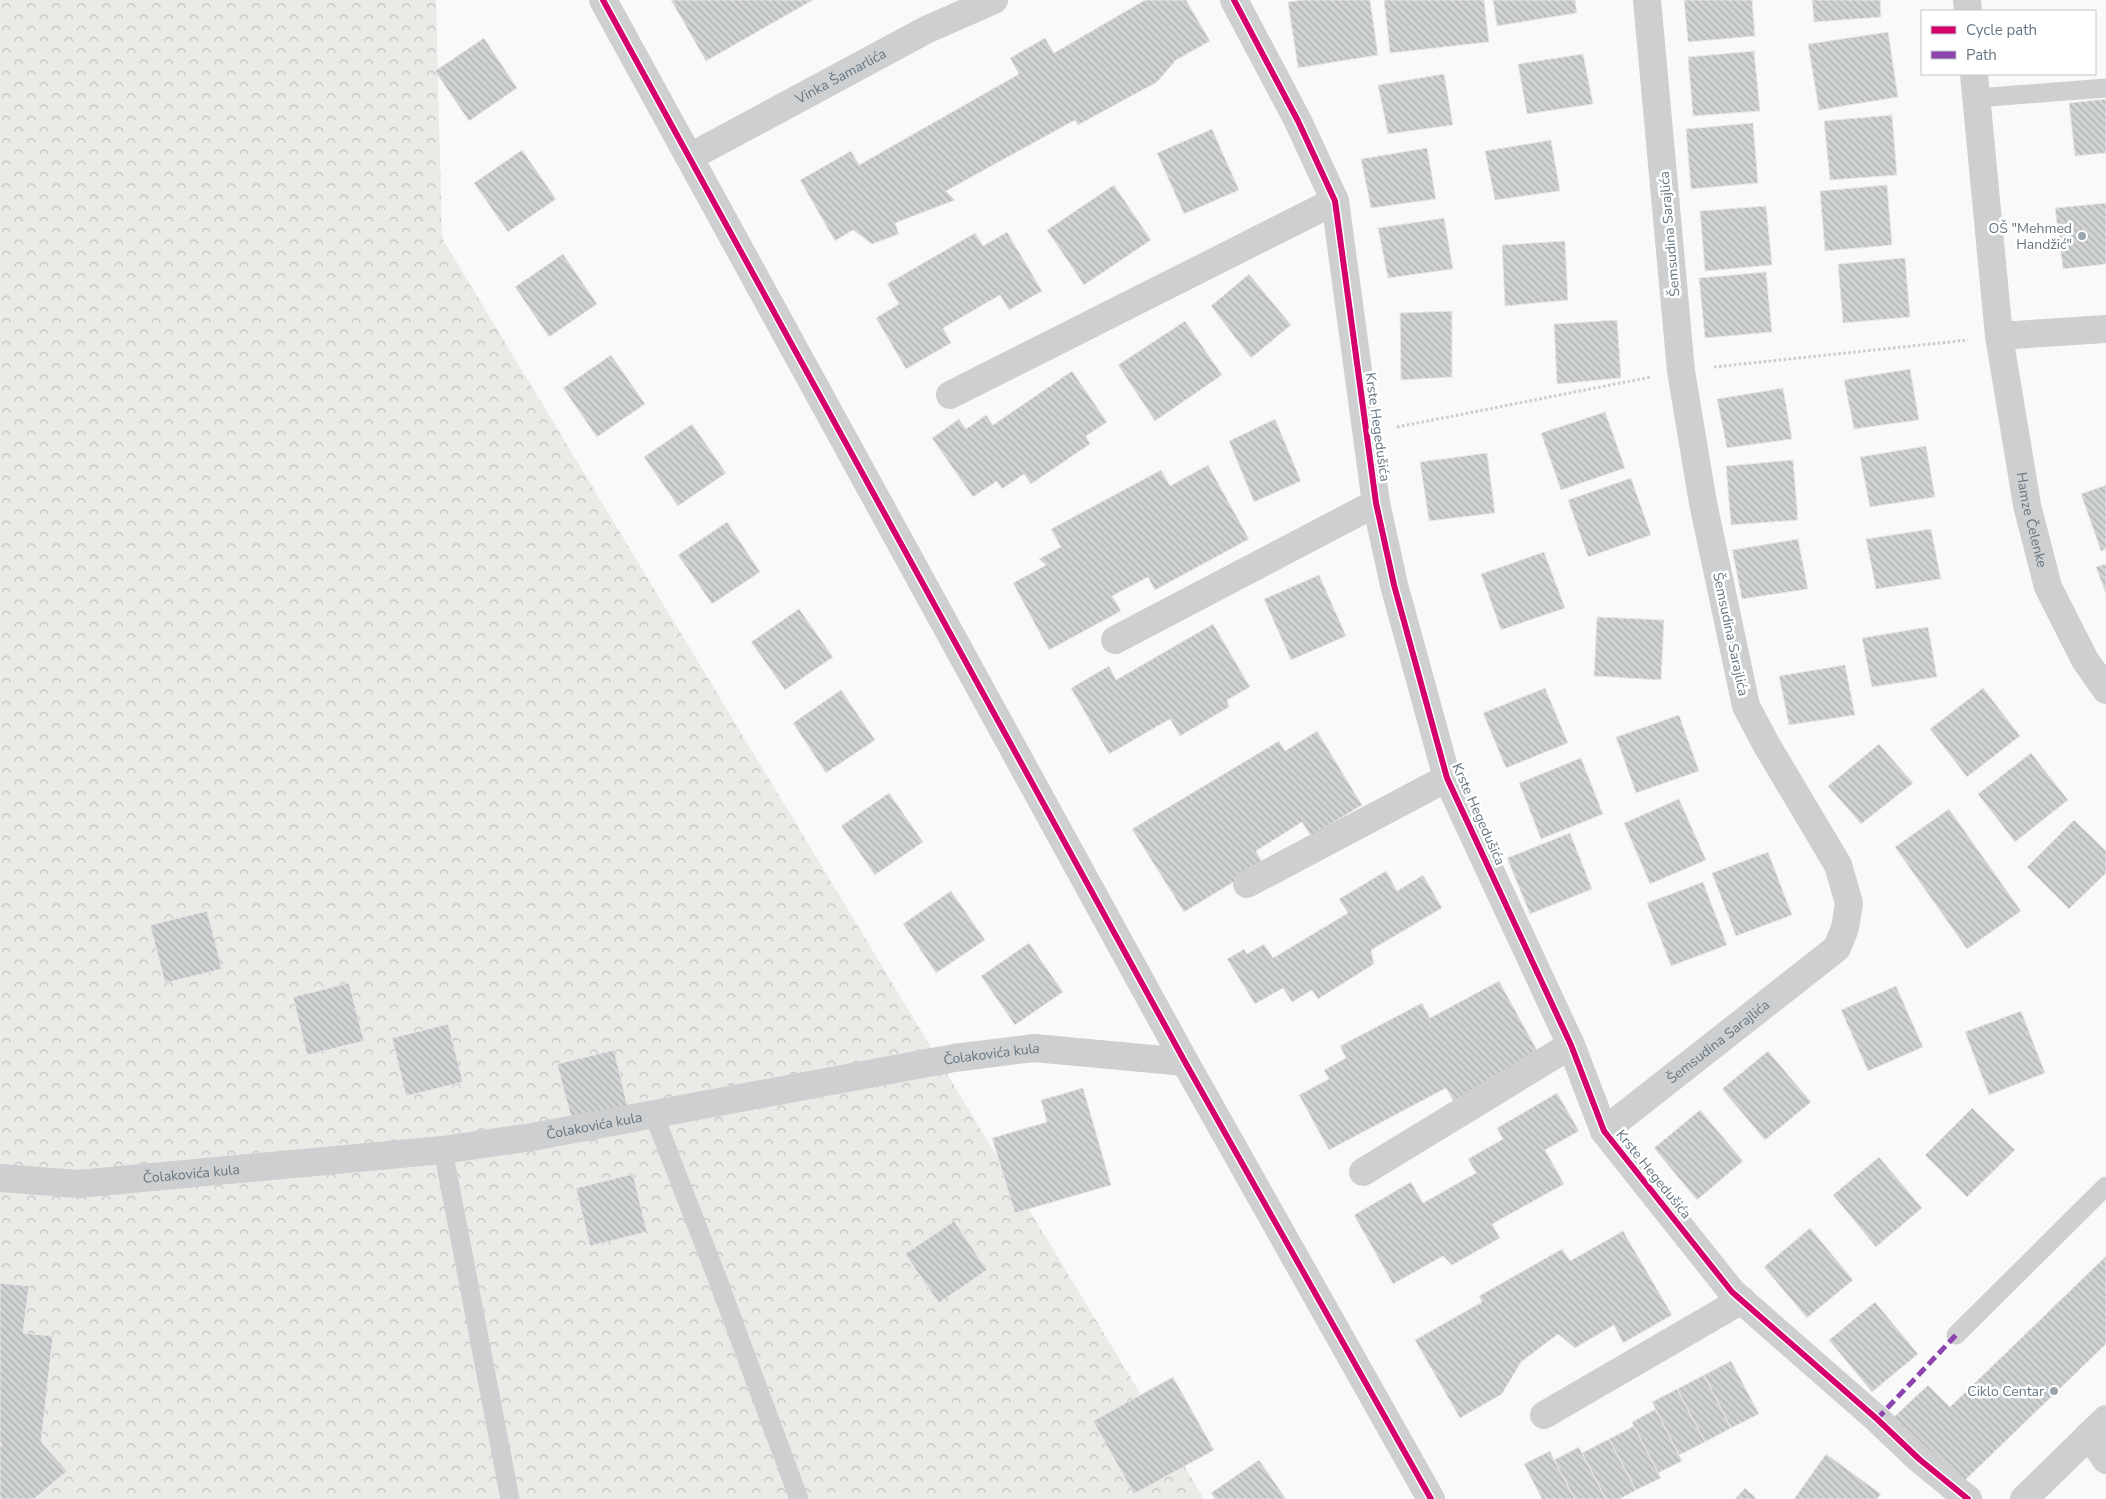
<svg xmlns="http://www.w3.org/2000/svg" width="2106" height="1499" font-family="'Nunito Sans',sans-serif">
<defs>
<pattern id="park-crowns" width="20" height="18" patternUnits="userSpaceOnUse" patternTransform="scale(1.25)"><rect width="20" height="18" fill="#e8ebe6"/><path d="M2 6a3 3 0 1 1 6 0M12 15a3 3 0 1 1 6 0" fill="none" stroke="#c0c3c0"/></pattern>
<pattern id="building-back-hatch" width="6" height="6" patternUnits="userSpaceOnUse" patternTransform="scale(1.25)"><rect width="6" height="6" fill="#d0d2d3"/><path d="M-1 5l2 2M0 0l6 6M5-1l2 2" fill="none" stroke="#acafb1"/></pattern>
</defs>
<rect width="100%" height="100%" fill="#f9f9f9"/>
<path fill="url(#park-crowns)" d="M 0,0 L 436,0 L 442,238 L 1204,1499 L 0,1499 Z"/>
<path fill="url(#building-back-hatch)" stroke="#e8e8e8" d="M 671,0 L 813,0 L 706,61 Z
M 1186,0 L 1210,41 L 1176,60 L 1157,82 L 1078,125 L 1075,120 L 946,191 L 955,200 L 895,223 L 899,234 L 872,244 L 853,230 L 835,241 L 800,180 L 851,151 L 859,165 L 1019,74 L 1010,58 L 1045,38 L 1054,53 L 1145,0 Z
M 1303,0 L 1370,0 L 1378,55 L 1298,68 L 1288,2 Z
M 1384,0 L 1484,0 L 1489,42 L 1390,53 Z
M 1493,0 L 1575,0 L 1577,13 L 1497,26 Z
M 1684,0 L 1752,0 L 1755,36 L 1688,42 Z
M 1812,0 L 1880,0 L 1881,17 L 1814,22 Z
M 1888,32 L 1898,97 L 1819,110 L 1808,44 Z
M 484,38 L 517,88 L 469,121 L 435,71 Z
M 1754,51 L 1760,111 L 1693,116 L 1688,57 Z
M 1583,54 L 1593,104 L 1527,114 L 1518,64 Z
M 1444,74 L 1453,125 L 1388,134 L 1378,85 Z
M 2106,99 L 2106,153 L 2075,156 L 2069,103 Z
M 1892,115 L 1897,175 L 1830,180 L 1824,121 Z
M 1753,123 L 1758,183 L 1691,189 L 1686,129 Z
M 1212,129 L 1239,190 L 1184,214 L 1157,153 Z
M 1551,140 L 1560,191 L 1495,200 L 1485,151 Z
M 1427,148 L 1436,199 L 1371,208 L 1361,159 Z
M 522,150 L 556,199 L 508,232 L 474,183 Z
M 1114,185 L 1151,240 L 1084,285 L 1047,230 Z
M 1887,185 L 1892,245 L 1825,251 L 1820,191 Z
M 2106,203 L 2106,264 L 2063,269 L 2055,208 Z
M 1766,206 L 1772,265 L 1705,271 L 1700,211 Z
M 1444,218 L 1453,269 L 1388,278 L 1378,228 Z
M 1007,232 L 1042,291 L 1009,310 L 1000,295 L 943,328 L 951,343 L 906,369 L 876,318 L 899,304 L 887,284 L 975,233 L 983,246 Z
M 1565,241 L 1568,300 L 1505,306 L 1502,245 Z
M 563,254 L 597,304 L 549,337 L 515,287 Z
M 1905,258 L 1910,317 L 1843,323 L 1838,264 Z
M 1766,272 L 1772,332 L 1705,338 L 1699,278 Z
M 1249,274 L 1291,325 L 1251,358 L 1211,306 Z
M 1452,311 L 1452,377 L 1401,380 L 1400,313 Z
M 1617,320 L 1621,378 L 1557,384 L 1554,324 Z
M 1185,321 L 1222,375 L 1155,421 L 1118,365 Z
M 611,355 L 645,404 L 597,437 L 563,388 Z
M 1910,369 L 1919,420 L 1854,429 L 1844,380 Z
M 1072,371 L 1107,422 L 1086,436 L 1090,444 L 1031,484 L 1024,474 L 1002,489 L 997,481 L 973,497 L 932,438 L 959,419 L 966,429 L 986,415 L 993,425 Z
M 1783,388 L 1792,439 L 1727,448 L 1717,399 Z
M 1605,412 L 1625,468 L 1561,490 L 1541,433 Z
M 1275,419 L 1301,481 L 1254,502 L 1229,441 Z
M 692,424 L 726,473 L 678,506 L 644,457 Z
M 1926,446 L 1935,497 L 1870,507 L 1860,457 Z
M 1487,453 L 1495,513 L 1429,521 L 1420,462 Z
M 1793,460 L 1798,520 L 1731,525 L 1726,466 Z
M 1208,465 L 1249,539 L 1155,590 L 1148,577 L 1112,596 L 1121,611 L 1049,650 L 1013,583 L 1046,565 L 1039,559 L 1061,547 L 1051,529 L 1161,470 L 1170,486 Z
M 1631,478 L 1651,535 L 1588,557 L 1568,500 Z
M 2106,485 L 2106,549 L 2101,551 L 2081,494 Z
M 727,522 L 760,572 L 712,604 L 678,555 Z
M 1931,529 L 1941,579 L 1876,589 L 1866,539 Z
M 1798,539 L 1808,589 L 1742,599 L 1732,550 Z
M 1544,552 L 1565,608 L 1501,630 L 1481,574 Z
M 2106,564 L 2106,594 L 2096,567 Z
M 1319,575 L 1346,636 L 1291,660 L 1264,599 Z
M 799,609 L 833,657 L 785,690 L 751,642 Z
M 1597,617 L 1664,620 L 1661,680 L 1594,676 Z
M 1213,624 L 1250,687 L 1227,700 L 1229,707 L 1180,736 L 1170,719 L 1109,754 L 1071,688 L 1109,666 L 1116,680 Z
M 1928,627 L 1937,677 L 1872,687 L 1862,638 Z
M 1845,665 L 1855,715 L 1789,725 L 1779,676 Z
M 1545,688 L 1568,743 L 1506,768 L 1483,713 Z
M 1983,688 L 2020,736 L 1967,777 L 1930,729 Z
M 841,690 L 875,740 L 826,773 L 793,723 Z
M 1679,715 L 1699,771 L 1636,793 L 1616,737 Z
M 1317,731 L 1362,805 L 1311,836 L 1302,822 L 1256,851 L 1263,864 L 1184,912 L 1132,829 L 1279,741 L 1285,751 Z
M 1879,744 L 1913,783 L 1861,824 L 1828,786 Z
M 2031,753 L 2068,800 L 2015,842 L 1978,794 Z
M 1581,758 L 1603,814 L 1541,839 L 1519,783 Z
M 889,793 L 923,842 L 875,875 L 841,826 Z
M 1679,799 L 1706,860 L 1650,884 L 1624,823 Z
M 1949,809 L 2021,911 L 1967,949 L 1895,847 Z
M 2074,820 L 2106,851 L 2106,873 L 2069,909 L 2027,867 Z
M 1570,833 L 1592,889 L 1530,914 L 1507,858 Z
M 1768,852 L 1792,915 L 1736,936 L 1712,873 Z
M 1386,871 L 1397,891 L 1423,875 L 1442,908 L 1371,950 L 1374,964 L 1318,999 L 1312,990 L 1292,1002 L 1283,988 L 1255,1004 L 1227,959 L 1244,949 L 1247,954 L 1264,944 L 1273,958 L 1348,913 L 1339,899 Z
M 1703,882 L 1727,945 L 1671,966 L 1647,903 Z
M 951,891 L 985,940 L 936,973 L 903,924 Z
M 207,911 L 222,969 L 165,983 L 150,925 Z
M 1029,943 L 1063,992 L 1015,1025 L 981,976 Z
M 1499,981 L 1540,1056 L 1454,1102 L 1446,1088 L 1329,1150 L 1299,1095 L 1329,1079 L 1324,1070 L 1346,1058 L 1340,1046 L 1422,1003 L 1430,1018 Z
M 349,983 L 364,1041 L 307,1055 L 293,997 Z
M 1896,986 L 1923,1047 L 1868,1071 L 1841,1010 Z
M 2021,1011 L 2045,1073 L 1989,1095 L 1965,1032 Z
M 448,1024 L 463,1082 L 406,1096 L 392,1038 Z
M 614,1050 L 628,1108 L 572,1121 L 557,1064 Z
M 1768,1051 L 1811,1102 L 1765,1140 L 1722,1089 Z
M 1083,1088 L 1111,1185 L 1015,1213 L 992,1138 L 1047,1122 L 1041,1100 Z
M 1557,1093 L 1579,1131 L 1545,1150 L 1564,1184 L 1492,1224 L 1500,1238 L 1452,1265 L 1443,1256 L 1393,1284 L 1354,1215 L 1411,1182 L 1423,1203 L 1476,1173 L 1468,1159 L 1503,1139 L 1497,1128 Z
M 1972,1108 L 2015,1150 L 1967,1197 L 1925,1155 Z
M 1700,1110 L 1743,1161 L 1697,1200 L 1654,1148 Z
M 1879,1157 L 1922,1208 L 1876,1247 L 1833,1195 Z
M 633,1174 L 647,1232 L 590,1246 L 576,1188 Z
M 954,1221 L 987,1270 L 939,1303 L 905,1254 Z
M 1810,1228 L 1853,1280 L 1807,1318 L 1764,1267 Z
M 1623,1231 L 1672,1315 L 1623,1343 L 1614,1325 L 1575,1348 L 1558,1334 L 1521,1362 L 1502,1394 L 1460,1418 L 1415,1340 L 1482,1302 L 1479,1296 L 1562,1249 L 1570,1261 Z
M 2106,1256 L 2106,1344 L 1960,1485 L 1894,1417 L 1928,1385 L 1950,1407 Z
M 0,1283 L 29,1286 L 23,1333 L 53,1336 L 41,1442 L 67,1471 L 34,1499 L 0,1499 L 0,1446 L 2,1444 L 0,1441 Z
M 1875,1302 L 1918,1354 L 1872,1392 L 1829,1340 Z
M 1731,1361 L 1759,1414 L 1731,1428 L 1704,1375 Z
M 1704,1375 L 1731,1428 L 1705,1442 L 1677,1389 Z
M 1173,1377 L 1214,1450 L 1134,1494 L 1093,1421 Z
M 1677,1389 L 1705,1442 L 1679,1455 L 1652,1402 Z
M 1656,1409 L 1682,1461 L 1658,1473 L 1632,1422 Z
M 1634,1426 L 1661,1478 L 1636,1490 L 1609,1439 Z
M 1609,1439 L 1636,1490 L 1620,1499 L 1606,1499 L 1582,1453 Z
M 1579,1447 L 1582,1453 L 1606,1499 L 1575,1499 L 1554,1460 Z
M 1550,1451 L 1554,1460 L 1575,1499 L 1542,1499 L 1524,1464 Z
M 1826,1454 L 1881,1494 L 1877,1499 L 1794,1499 Z
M 1259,1460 L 1286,1499 L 1215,1499 L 1211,1493 Z
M 1745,1488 L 1757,1499 L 1735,1499 Z"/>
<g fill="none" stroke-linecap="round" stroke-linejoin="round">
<path stroke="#cbcccd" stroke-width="3" stroke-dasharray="2.5 2.5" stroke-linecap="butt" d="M 1714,367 L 1968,340
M 1397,427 L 1651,377"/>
<path stroke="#cecfd0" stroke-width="19" d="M 1976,98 L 2106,88
M 654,1115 L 716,1275 L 799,1499
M 443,1150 L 510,1499
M 1956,1335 L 2106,1186"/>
<g stroke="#cecfd0" stroke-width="28">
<path d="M 603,0 L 1185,1062 L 1431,1499"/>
<path d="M 1234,0 L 1298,121 L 1335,201 L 1376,503 L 1394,585 L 1447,778 L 1571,1045 L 1604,1131 L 1732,1292 L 1877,1419 L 1919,1459 L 1968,1499"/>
<path d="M 1967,0 L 1968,11"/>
<path id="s1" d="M 1974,74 L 1999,336 L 2027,505 L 2048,587 L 2085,660 L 2106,690"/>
<path id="s2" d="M 690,157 L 926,30 L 994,0"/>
<path d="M 1999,336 L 2106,329"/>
<path d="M 950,395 L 1335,201"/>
<path d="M 1115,640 L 1376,503"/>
<path d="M 1247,884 L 1447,778"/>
<path id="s3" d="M 1604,1131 L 1837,948 L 1845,928 L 1849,903 L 1838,865 L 1766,744 L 1746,706 L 1703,503 L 1681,371 L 1647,0"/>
<path d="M 1363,1172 L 1571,1045"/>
<path id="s4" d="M 0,1178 L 78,1184 L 443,1150 L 532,1137 L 954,1058 L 1034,1048 L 1185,1062"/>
<path d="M 1544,1415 L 1742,1300"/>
<path d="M 2089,1435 L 2106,1460"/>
<path d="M 2024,1499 L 2106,1419"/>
</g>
<path stroke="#8e44ad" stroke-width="5" stroke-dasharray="10 5" stroke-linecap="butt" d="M 1877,1419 L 1956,1335"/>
<g stroke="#fff" stroke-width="9">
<path id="cycleway" d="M 603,0 L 1185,1062 L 1431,1499
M 1234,0 L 1298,121 L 1335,201 L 1376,503 L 1394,585 L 1447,778 L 1571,1045 L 1604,1131 L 1732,1292 L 1877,1419 L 1919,1459 L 1968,1499"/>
</g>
<use href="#cycleway" stroke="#d6006c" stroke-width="6"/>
</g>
<g fill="#99a4ac" stroke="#fff" stroke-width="2">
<circle cx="2082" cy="236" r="5"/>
<circle cx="2054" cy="1391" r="5"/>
</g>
<g text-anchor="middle" stroke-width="5" stroke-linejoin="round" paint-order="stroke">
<g font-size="14" fill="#657683" stroke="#fff">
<text dy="5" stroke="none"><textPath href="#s2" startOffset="171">Vinka Šamarlića</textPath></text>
<text transform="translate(1669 234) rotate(-95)" y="5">Šemsudina Sarajlića</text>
<text transform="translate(1378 427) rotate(82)" y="5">Krste Hegedušića</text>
<text dy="5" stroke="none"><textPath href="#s1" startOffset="450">Hamze Čelenke</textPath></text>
<text transform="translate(1731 634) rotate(78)" y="5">Šemsudina Sarajlića</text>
<text transform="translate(1479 814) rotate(66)" y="5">Krste Hegedušića</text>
<text dy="5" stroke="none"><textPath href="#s3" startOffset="145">Šemsudina Sarajlića</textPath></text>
<text dy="5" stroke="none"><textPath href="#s4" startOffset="1002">Čolakovića kula</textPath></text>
<text dy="5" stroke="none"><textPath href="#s4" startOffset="598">Čolakovića kula</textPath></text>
<text dy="5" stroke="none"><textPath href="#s4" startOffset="192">Čolakovića kula</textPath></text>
<text transform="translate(1654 1174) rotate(51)" y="5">Krste Hegedušića</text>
</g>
<g font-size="14" fill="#657683" stroke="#fff" text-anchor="end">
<text x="2072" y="233">OŠ "Mehmed<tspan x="2072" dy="16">Handžić"</tspan></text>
<text x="2044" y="1396">Ciklo Centar</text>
</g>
</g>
<rect x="1921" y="10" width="175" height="65" fill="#ffffff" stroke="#c1c8cd"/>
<rect x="1931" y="26" width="25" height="8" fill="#d6006c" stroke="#c1c8cd"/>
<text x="1966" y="35" font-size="15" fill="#657683">Cycle path</text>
<rect x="1931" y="51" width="25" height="8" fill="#8e44ad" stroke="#c1c8cd"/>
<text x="1966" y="60" font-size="15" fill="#657683">Path</text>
</svg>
